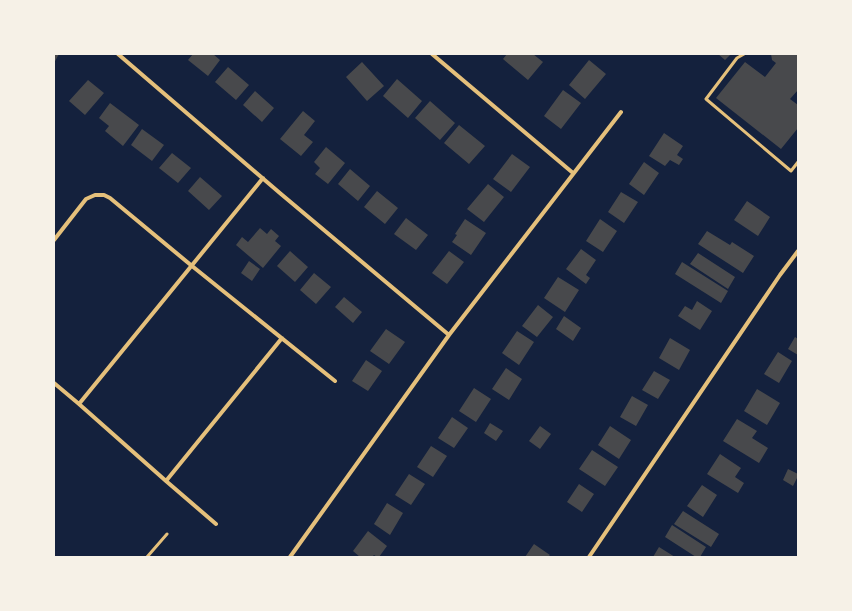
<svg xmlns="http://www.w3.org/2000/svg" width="852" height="611" font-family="'Work Sans',sans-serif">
<rect width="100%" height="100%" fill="#14213d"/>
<path fill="#48494c" d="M 54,54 L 59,54 L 54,63 Z
M 193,54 L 213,54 L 220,60 L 208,76 L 188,60 Z
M 507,54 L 533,54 L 543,62 L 528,80 L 503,59 Z
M 718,54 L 731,54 L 725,60 Z
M 771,54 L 798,54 L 798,90 L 790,99 L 798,105 L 798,128 L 781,149 L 716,98 L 745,62 L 765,77 L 776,63 L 772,60 Z
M 589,60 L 606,74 L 585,99 L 569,85 Z
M 362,62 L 384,86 L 367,101 L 346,77 Z
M 228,67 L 249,85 L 236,100 L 215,82 Z
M 397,79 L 422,101 L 408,118 L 383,96 Z
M 88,80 L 104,93 L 85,115 L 69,101 Z
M 563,90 L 581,103 L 561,129 L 544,116 Z
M 255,91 L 274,108 L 262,122 L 243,105 Z
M 430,101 L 455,123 L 440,140 L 415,118 Z
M 110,103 L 139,125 L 123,146 L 105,131 L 109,126 L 99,118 Z
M 303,111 L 315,121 L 304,135 L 313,142 L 301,156 L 280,139 Z
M 459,125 L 485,146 L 469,164 L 444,143 Z
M 142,129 L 164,145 L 152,161 L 131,145 Z
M 664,133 L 683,146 L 677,155 L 683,159 L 679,165 L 670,160 L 665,166 L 649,156 Z
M 326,147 L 345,163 L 328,184 L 315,174 L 320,168 L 314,162 Z
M 172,153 L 191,168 L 178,183 L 159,168 Z
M 512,154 L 530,167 L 511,192 L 493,179 Z
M 644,162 L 659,173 L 644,195 L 629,184 Z
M 350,169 L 370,186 L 358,201 L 338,184 Z
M 200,177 L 222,196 L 209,210 L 188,191 Z
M 488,184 L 504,197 L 484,222 L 467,209 Z
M 377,191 L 398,208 L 385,224 L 364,207 Z
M 621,192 L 638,202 L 624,223 L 608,212 Z
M 747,201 L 770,217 L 758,236 L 734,220 Z
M 406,218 L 428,235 L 416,250 L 394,234 Z
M 465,219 L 486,233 L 471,255 L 452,242 L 457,235 L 455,234 Z
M 600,219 L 617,231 L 603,252 L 586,241 Z
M 260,228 L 267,234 L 271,229 L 279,236 L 275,241 L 281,246 L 263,268 L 236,245 L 242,237 L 248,242 Z
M 707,231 L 730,245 L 732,242 L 754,256 L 743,273 L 698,244 Z
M 581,249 L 596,260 L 586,275 L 590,278 L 586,284 L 566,269 Z
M 290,251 L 308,267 L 295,282 L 277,266 Z
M 449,251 L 464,262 L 447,284 L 432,273 Z
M 698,253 L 735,277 L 728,289 L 690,264 Z
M 249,261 L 260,269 L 252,281 L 241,273 Z
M 682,262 L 728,291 L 721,303 L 675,274 Z
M 314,273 L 331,287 L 316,304 L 300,290 Z
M 558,277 L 579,290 L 565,312 L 544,298 Z
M 344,297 L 362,312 L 353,323 L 335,307 Z
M 697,301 L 712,311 L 700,330 L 678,316 L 685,306 L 692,310 Z
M 538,305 L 553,317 L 537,337 L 522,326 Z
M 564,316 L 581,328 L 573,341 L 556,329 Z
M 386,329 L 405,342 L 389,364 L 370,351 Z
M 517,331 L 534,342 L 519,365 L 502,353 Z
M 795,337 L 798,339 L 798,355 L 788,349 Z
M 670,338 L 690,350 L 679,370 L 659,358 Z
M 778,352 L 792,361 L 779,383 L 764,374 Z
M 366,360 L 382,371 L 368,391 L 352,381 Z
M 506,368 L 522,379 L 509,400 L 492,389 Z
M 654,371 L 670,380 L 658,399 L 642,390 Z
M 474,388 L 491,399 L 476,422 L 459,411 Z
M 757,389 L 780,403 L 767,425 L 744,411 Z
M 632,396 L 648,405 L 636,426 L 620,417 Z
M 452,417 L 468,428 L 454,448 L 438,438 Z
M 737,419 L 757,431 L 752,438 L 768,448 L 759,463 L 723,441 Z
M 490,423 L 503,431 L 496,441 L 484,433 Z
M 540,426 L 551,434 L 540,449 L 529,441 Z
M 610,426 L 631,440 L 619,459 L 598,445 Z
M 431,446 L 447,456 L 433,477 L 417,467 Z
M 592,450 L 618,467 L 605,486 L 579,469 Z
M 720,454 L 741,468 L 735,477 L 744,483 L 738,493 L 707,474 Z
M 788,469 L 798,474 L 798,476 L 793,486 L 783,480 Z
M 409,474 L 425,484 L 411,505 L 395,495 Z
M 579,484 L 594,494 L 582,512 L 567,502 Z
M 702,485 L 717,495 L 703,517 L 687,506 Z
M 387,503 L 403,513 L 390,535 L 374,524 Z
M 683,511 L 719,534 L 711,547 L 674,524 Z
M 672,525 L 706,547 L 700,557 L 696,557 L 665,537 Z
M 368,531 L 387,546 L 379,557 L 377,557 L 374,555 L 372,557 L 360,557 L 353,551 Z
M 534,544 L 550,555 L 548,557 L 525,557 Z
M 659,547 L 675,557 L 653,557 Z"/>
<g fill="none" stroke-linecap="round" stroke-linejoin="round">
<path stroke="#e5c07b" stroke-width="3" d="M 744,54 L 737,58 L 706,99 L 791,171 L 798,162
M 147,557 L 167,534"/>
<path stroke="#e5c07b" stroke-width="4" d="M 118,54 L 281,194 L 449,335
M 432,54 L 573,173
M 54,240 L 86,199 L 95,195 L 104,195 L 110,198 L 192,266 L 335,381
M 54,383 L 79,404 L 263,178
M 79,404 L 166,481 L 216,524
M 166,481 L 282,338
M 290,557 L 449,335 L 621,112
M 589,557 L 780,275 L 798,251"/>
</g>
<rect width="852" height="611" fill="none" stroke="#f6f1e7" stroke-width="110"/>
</svg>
